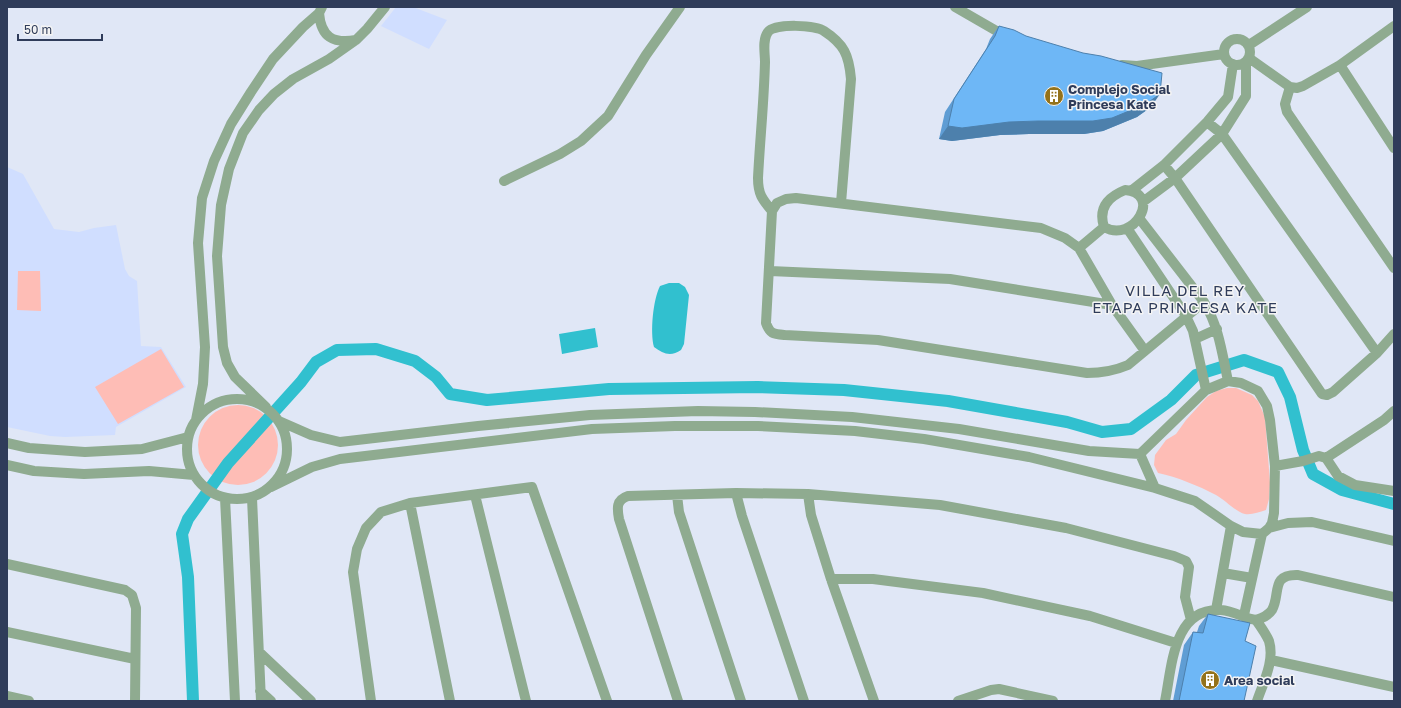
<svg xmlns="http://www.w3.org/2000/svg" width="1401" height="708" font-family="'Golos Text',sans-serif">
<rect width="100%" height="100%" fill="#e0e7f6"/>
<path fill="#d0deff" d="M 396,7 L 413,7 L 447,20 L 429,49 L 381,26 Z
M 7,167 L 23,174 L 54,229 L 79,232 L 94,228 L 116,225 L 125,269 L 129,276 L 137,281 L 141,346 L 161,347 L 186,387 L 116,427 L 115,435 L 65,437 L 50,436 L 7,427 Z"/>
<path fill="#febdb6" d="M 18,271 L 40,271 L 41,311 L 17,310 Z
M 161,349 L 184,387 L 118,424 L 95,387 Z
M 1227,388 L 1236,388 L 1252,395 L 1258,401 L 1265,417 L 1270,483 L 1269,499 L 1266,510 C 1259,512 1252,515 1245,514 C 1236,512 1225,500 1216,495 C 1199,486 1177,477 1158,473 L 1154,465 L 1155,455 L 1166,440 L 1176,434 L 1186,420 L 1207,397 L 1216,391 Z
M198 445a40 40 0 1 1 80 0a40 40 0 1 1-80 0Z"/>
<path fill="#31c0cf" d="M 669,283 L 679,283 L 685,287 L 689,295 L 684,344 L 681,350 C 671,357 663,354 654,347 C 650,332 653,300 660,286 Z
M 595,328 L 598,347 L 562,354 L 559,334 Z"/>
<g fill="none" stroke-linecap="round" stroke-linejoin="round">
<path stroke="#31c0cf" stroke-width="12" d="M 193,701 L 188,577 L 182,534 L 188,519 L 228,463 L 301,382 L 316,362 L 337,350 L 376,349 L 415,361 L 436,377 L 450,394 L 487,400 L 609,389 L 758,387 L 844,390 L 948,401 L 1067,422 L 1102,432 L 1131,429 L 1171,400 L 1196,375 L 1244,360 L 1278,372 L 1290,397 L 1303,450 L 1313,474 L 1342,490 L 1394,504"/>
<path stroke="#8fab90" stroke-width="10" d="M 955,7 L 1007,37
M 319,13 C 321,37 333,44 356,40
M1224 52a13 13 0 1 1 26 0a13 13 0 1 1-26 0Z
M 1249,45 L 1307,7
M 1249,58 L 1290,87 L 1297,88 L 1303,86 L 1340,65 L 1394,26
M 1122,65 L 1137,66 L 1224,54
M 1340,65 L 1394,148
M 1290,87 L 1285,104 L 1287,112 L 1394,268
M 1207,122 L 1222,134 L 1377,353
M 1164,165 L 1175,178 L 1322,394 L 1327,395 L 1333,392 L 1377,353 L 1394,334
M 504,181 L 560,154 L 581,141 L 608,116 L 646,55 L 680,7
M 1125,190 C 1163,193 1134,244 1104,227 C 1098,208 1108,197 1125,190 Z
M 1131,191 L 1164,165 L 1207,122 L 1228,97 L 1233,64
M 1144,201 L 1175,178 L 1222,134 L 1246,96 L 1246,62
M 772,211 C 762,199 758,194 758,178 C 760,139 764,101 765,62 C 765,53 762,40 768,32 C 775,23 816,25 824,31 C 844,44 849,55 851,79 L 841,203
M 1139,218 L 1204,302 C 1219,327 1222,353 1228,381
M 1104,227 L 1079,248 L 1112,305 L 1145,351
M 1127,228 L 1186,316 L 1193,331 L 1206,390
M 1079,248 L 1065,238 L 1041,228 L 796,198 L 786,199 L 777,203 L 772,211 L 766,323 C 770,334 773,334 785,335 L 878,340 L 1087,373 C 1102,373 1114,371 1128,365 L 1204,302
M 770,271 L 950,279 L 1112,305
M 1195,339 L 1217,329
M187 449a50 50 0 1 1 100 0a50 50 0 1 1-100 0Z
M 266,407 L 235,377 L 227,363 L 223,347 L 217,256 L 221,205 L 229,169 L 243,133 L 259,110 L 274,94 L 293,79 L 329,59 L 356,40 L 367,29 L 385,7
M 196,420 L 203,384 L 205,347 L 198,243 L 202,198 L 214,161 L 231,124 L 251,92 L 273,59 L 303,27 L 319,13 L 322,7
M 279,421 L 311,435 L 340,442 L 478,426 L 590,415 L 698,411 L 755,412 L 852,417 L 959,429 L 1089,451 L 1140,454
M 7,443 L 29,448 L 85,452 L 142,449 L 188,437
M 1140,454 L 1155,488
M 1326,458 L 1384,420 L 1394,411
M 7,465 L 34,471 L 84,474 L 149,471 L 194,475
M 1275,466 L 1303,461 L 1319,456 L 1326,458 L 1338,476 L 1355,485 L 1394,491
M 271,487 L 312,467 L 340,459 L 592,429 L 675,426 L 758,426 L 855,431 L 924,439 L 1029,457 L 1155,488 L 1195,501 L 1231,526 L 1243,532 L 1262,534 L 1269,528 L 1272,523 L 1274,513 L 1275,466 L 1270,420 L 1267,406 L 1258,391 L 1241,383 L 1228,381 L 1206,390 L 1140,454
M 736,493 L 742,516 L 804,701
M 808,494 L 811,515 L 831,579 L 874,701
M 475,495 L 526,701
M 677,495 L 679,512 L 741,701
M 225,498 L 235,701
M 252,498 L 261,701
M 410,503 L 450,701
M 1269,528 L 1288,523 L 1312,522 L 1394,541
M 7,564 L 125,590 L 132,595 L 136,608 L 135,701
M 1223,573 L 1252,578
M 831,579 L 873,579 L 983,593 L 1090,616 L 1176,643
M 1216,610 L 1231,526
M 1244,615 L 1262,534
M 1256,620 C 1262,618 1268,616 1272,610 C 1281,594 1270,574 1298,575 L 1394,597
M 7,632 L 135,659
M 259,652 L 311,701
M 1271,660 L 1394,687
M 260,691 L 271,701
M 7,696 L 29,701
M 371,701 L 353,572 L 357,549 L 366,528 L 381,512 L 410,503 L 532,487 L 607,701
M 678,701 L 619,519 C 617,508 616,500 628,496 L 736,493 L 808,494 L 940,505 L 1066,528 L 1174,556 L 1186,561 L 1189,567 L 1185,597 L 1191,620
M 958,701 L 991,690 L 999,689 L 1053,701
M 1165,701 C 1172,667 1173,607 1221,610 C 1234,611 1244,618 1256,620 C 1261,627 1266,634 1269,641 C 1275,661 1263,683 1257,701"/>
</g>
<path fill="#5f9dd4" d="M 999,26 L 1151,107 L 1137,117 L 1103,131 L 1084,134 L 1029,134 L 1000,135 L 952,141 L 939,139 L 945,112 L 986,49 L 990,39 Z
M 1208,614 L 1245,641 L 1244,701 L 1173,701 L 1184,645 L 1193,632 L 1197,632 L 1199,626 Z"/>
<path fill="#4d80ac" d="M 1160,94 L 1151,107 L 1137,117 L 1103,131 L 1084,134 L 1029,134 L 1000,135 L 952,141 L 939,139 L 948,126 L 1009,122 L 1038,121 Z"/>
<path fill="#6eb7f6" stroke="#4d80ac" d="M 999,26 L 1014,30 L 1026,36 L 1083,53 L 1101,56 L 1162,73 L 1160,94 L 1146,104 L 1112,118 L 1093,121 L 1038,121 L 1009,122 L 962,128 L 948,126 L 954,99 L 995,36 Z
M 1208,614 L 1250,623 L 1245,641 L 1256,646 L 1244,701 L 1179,701 L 1193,632 L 1203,633 Z"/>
<defs>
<g id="building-disc" transform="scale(1)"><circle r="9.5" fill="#94721a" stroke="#f4f4f4"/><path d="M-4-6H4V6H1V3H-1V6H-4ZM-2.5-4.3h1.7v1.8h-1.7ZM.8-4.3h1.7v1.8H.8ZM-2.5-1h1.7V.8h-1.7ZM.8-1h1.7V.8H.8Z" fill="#fff"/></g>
</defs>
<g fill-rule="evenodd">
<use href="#building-disc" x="1054" y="96"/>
<use href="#building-disc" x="1210" y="680"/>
</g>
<g text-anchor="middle" stroke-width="3" stroke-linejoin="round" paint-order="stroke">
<g font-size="13" font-weight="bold" fill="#2f3c5a" stroke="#f4f4f4" text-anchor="start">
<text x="1068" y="94">Complejo Social<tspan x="1068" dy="15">Princesa Kate</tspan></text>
<text x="1224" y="685">Area social</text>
</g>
<g font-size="15" letter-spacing="1" fill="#2f3c5a" stroke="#f4f4f4">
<text x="1185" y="296">VILLA DEL REY<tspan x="1185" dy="17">ETAPA PRINCESA KATE</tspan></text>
</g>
</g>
<rect width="1401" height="708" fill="none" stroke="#2f3c5a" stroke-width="16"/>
<path d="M18 34v6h84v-6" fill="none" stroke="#2f3c5a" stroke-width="2"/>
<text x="24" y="34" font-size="12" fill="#2f3c5a" stroke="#f4f4f4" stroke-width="3" paint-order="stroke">50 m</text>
</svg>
